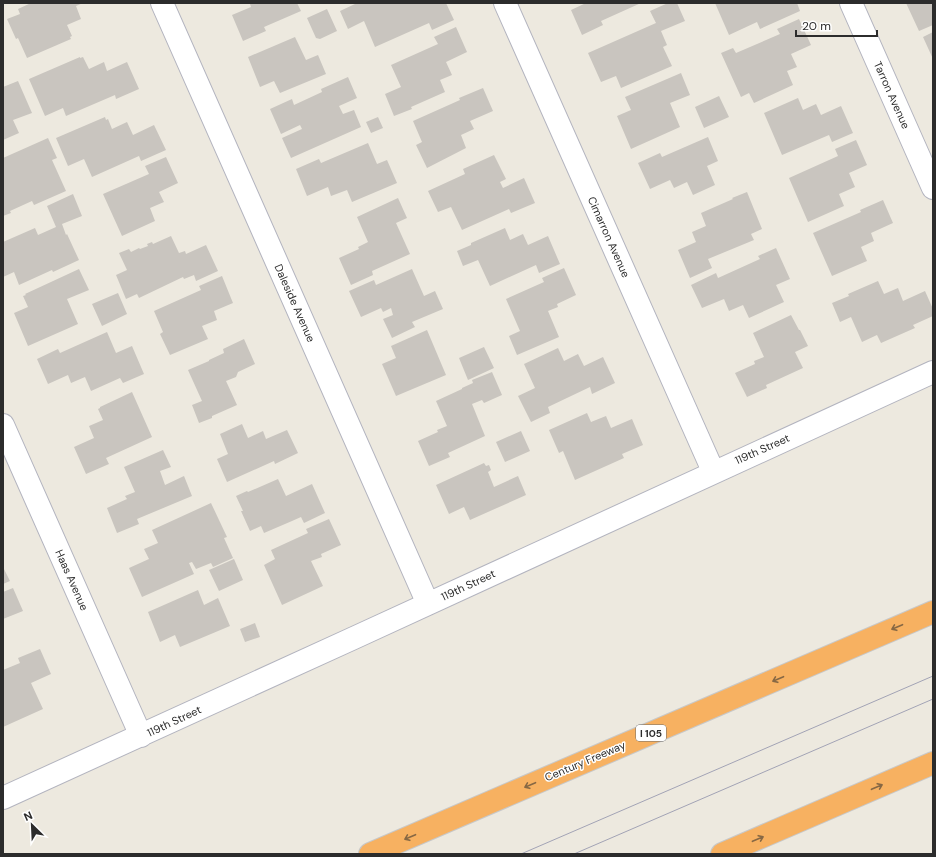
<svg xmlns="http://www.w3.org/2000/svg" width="936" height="857" font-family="'DM Sans',sans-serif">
<rect width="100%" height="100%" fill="#ede9df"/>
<path fill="#c9c5bf" d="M 31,3 L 83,3 L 76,6 L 81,19 L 67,25 L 72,36 L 70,37 L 71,39 L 27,58 L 18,38 L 16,39 L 7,19 L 20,14 L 18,9 Z
M 252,3 L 297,3 L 301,11 L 264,27 L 266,31 L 243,41 L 232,15 L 251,7 L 250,4 Z
M 355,3 L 446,3 L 454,20 L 432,30 L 429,23 L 375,47 L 364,21 L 348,29 L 340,11 L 355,4 Z
M 586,3 L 641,3 L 601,21 L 603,25 L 582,35 L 571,10 Z
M 668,3 L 677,3 L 685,21 L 661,31 L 667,45 L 663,47 L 672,66 L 621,88 L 616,76 L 601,82 L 588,53 L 656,23 L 650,11 Z
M 715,3 L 797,3 L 800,11 L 760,29 L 757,22 L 729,35 Z
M 906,3 L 933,3 L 933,25 L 919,31 Z
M 327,9 L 337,31 L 320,39 L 316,38 L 307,18 Z
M 799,19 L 811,45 L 791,54 L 797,67 L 787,71 L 793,85 L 754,103 L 749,93 L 741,97 L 721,53 L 733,48 L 736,53 L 780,34 L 777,29 Z
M 456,27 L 467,52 L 446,62 L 452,75 L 440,80 L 445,92 L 411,107 L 412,109 L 394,116 L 385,94 L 401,87 L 391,65 L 438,44 L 434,37 Z
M 933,32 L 933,59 L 923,37 Z
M 295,37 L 306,60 L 318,55 L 326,74 L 280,93 L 274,81 L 260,87 L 248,57 Z
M 80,57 L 80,58 L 83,57 L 89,69 L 104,62 L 107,71 L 127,62 L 139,89 L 116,99 L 115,95 L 66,116 L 63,108 L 45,116 L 29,79 Z
M 681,73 L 690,95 L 670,103 L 680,127 L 631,149 L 617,116 L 631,110 L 625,97 Z
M 348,77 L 357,98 L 339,106 L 343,114 L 354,110 L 361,127 L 291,158 L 282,138 L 302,129 L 300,125 L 281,134 L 270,109 L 292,99 L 294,105 L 322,92 L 321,89 Z
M 18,81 L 32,113 L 13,120 L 19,133 L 3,140 L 3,87 Z
M 483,88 L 493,111 L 470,121 L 474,129 L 461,135 L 466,148 L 427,168 L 416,145 L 422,142 L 413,121 L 460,100 L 459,98 Z
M 719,96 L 729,117 L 704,128 L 695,107 Z
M 798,98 L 803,110 L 816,104 L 821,115 L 841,106 L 853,133 L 832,142 L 829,135 L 782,155 L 764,113 Z
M 105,117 L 106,120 L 108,119 L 112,129 L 127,122 L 133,135 L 154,125 L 166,150 L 141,161 L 139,156 L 92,177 L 84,159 L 68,166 L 56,138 Z
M 378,117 L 383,128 L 371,133 L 366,122 Z
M 708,137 L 718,161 L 707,166 L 715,185 L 693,195 L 687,182 L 674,188 L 670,180 L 650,189 L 638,163 L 660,153 L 662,157 Z
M 48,138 L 57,158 L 52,160 L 66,191 L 34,205 L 32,201 L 10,211 L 11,213 L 3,216 L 3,158 Z
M 856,140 L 867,165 L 849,173 L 855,187 L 839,194 L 844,206 L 808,222 L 789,178 L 838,156 L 835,149 Z
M 368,143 L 377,164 L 387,160 L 397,183 L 352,202 L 347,190 L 331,196 L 328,187 L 307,196 L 296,169 L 319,159 L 321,163 Z
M 494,155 L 506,179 L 500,182 L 503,188 L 524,178 L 535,203 L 511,213 L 509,209 L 462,230 L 451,207 L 438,212 L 428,191 L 465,174 L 463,169 Z
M 166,157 L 178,183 L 159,192 L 164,202 L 150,208 L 155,221 L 122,236 L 103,194 L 149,174 L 145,166 Z
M 747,192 L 762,229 L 751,234 L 754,240 L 708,259 L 712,268 L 690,278 L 678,250 L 696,242 L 692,232 L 706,226 L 701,213 L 733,199 L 732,198 Z
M 73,194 L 82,216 L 62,224 L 66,235 L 67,234 L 79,260 L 53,272 L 52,270 L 19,285 L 14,272 L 3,277 L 3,242 L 35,228 L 38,235 L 56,227 L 47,206 Z
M 398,198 L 407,218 L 396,223 L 410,254 L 372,271 L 373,275 L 351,285 L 339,258 L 359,249 L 358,247 L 368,242 L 357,217 Z
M 883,200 L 893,223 L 871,233 L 874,241 L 861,247 L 867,261 L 832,276 L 813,233 L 861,212 L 860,210 Z
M 505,228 L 510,240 L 523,234 L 528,245 L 548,236 L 560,264 L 539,273 L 536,265 L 490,286 L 478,260 L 463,266 L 457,251 L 471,245 L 471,243 Z
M 171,236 L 179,253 L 185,251 L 186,254 L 206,245 L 218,271 L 196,281 L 194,275 L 184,279 L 183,277 L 139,298 L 137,294 L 126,299 L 116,275 L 127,270 L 119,253 L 129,249 L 131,252 L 139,248 L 140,249 L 148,246 L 147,244 L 152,242 L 153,244 Z
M 776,248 L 790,279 L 776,285 L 784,302 L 749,318 L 743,305 L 729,311 L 724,299 L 702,308 L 691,285 L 716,273 L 718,278 L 760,259 L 758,256 Z
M 564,268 L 576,295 L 557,304 L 558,307 L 548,311 L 559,337 L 517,355 L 509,336 L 520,331 L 506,299 L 544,282 L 542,278 Z
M 79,269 L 89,290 L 67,299 L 78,324 L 28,346 L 14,313 L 28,307 L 23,296 L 26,295 L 25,294 Z
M 412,269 L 424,296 L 435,291 L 443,309 L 412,322 L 415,327 L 392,338 L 383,319 L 393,315 L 391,308 L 383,312 L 381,308 L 361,317 L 349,291 L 374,280 L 376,285 Z
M 222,276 L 233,303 L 214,311 L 217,320 L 202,326 L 208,339 L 170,355 L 160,334 L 163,332 L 154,311 L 201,290 L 199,286 Z
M 878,281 L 884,294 L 898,288 L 903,301 L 925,291 L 933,309 L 933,316 L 913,325 L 915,328 L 881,343 L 877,335 L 862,342 L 851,317 L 840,322 L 832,303 L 849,296 L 848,294 Z
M 118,293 L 127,314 L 102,326 L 92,304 Z
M 791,315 L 799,330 L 800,330 L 808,346 L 795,352 L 803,368 L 766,385 L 767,388 L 747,397 L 735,373 L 755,364 L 754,361 L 764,357 L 753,333 Z
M 427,330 L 446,375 L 396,396 L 382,364 L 396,358 L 391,346 Z
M 107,332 L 116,353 L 132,346 L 144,374 L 123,383 L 120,378 L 91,391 L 85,377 L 71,383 L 68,375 L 48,384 L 37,359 L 58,349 L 60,353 Z
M 244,339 L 255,364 L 238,372 L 236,377 L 226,381 L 237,405 L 212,416 L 212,418 L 199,423 L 192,405 L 202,401 L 188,370 L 209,361 L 209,360 L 224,353 L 223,349 Z
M 484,347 L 494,368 L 468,380 L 459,358 Z
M 558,348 L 564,361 L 578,354 L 584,366 L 603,357 L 615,383 L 592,394 L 590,387 L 548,407 L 550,413 L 531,422 L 518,396 L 535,388 L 524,364 Z
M 492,372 L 502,395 L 484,403 L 482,400 L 472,404 L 485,436 L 448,453 L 450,457 L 429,466 L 418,441 L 438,432 L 437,430 L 447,426 L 436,401 L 462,389 L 462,388 L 473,383 L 472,380 Z
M 132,392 L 152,437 L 106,458 L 109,464 L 86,474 L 74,447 L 94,438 L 89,426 L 103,420 L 98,409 L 100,408 L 100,407 Z
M 587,413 L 591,422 L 606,416 L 611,428 L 632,419 L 643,445 L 622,454 L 624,458 L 575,480 L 563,451 L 559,453 L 549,430 Z
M 242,424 L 248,438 L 263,431 L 266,439 L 287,430 L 298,453 L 275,464 L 274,461 L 227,482 L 217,459 L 228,454 L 220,434 Z
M 521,431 L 530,451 L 505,462 L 496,442 Z
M 163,450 L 171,467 L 160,471 L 165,485 L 184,476 L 192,496 L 137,519 L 139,524 L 117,533 L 107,508 L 127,499 L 125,496 L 135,492 L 124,467 Z
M 484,463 L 486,466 L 489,465 L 491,470 L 488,472 L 494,487 L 518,476 L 526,495 L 470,520 L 464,507 L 449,514 L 436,485 Z
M 278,479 L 286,496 L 312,484 L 325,513 L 304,523 L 301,517 L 292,521 L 264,533 L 261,526 L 250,531 L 241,511 L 243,511 L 236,496 L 247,491 L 248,492 Z
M 211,503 L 227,537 L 224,538 L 233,558 L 213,567 L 211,563 L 196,569 L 192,562 L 189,563 L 194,574 L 142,597 L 129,568 L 149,559 L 144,549 L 158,543 L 152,530 Z
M 329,519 L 341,545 L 321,554 L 322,557 L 311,561 L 323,586 L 282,605 L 264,565 L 275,559 L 271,550 L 308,533 L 306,529 Z
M 234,559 L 243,580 L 219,591 L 209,570 Z
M 3,567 L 10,581 L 3,584 Z
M 13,588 L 23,611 L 3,619 L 3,592 Z
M 198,590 L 204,605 L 218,598 L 230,626 L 180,647 L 175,635 L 160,642 L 148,612 Z
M 255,623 L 260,637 L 245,642 L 240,629 Z
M 40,649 L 51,674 L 31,683 L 43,709 L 3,727 L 3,670 L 20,663 L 18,658 Z"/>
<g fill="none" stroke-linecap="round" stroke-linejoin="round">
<g stroke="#b3b4bf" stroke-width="24">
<path id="street" d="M 162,3 L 428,604
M 505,3 L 713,471
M 851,3 L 933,188
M 3,425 L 141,736
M 3,798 C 314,658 622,513 933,372"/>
</g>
<g stroke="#c8c8c8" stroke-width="24">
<path id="highway" d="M 370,854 L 933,612
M 722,854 L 933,763"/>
</g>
<use href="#street" stroke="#fff" stroke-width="22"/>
<use href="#highway" stroke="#f7b161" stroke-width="22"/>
<path stroke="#a2a3b5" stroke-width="1" d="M 521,854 L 933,676
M 574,854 L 933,699"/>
</g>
<defs><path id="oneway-shaft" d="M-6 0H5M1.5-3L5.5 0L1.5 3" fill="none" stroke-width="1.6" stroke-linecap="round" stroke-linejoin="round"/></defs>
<g stroke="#876844">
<use href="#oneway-shaft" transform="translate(897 627) rotate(157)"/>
<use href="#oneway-shaft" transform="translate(778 679) rotate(157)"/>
<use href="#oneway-shaft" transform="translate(530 785) rotate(157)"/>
<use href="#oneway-shaft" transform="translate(877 787) rotate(-23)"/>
<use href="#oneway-shaft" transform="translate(410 837) rotate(157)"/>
<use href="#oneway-shaft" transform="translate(758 839) rotate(-23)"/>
</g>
<g text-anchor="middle" stroke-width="3" stroke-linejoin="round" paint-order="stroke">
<rect fill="#fff" stroke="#6b6b6b" stroke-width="1" x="636" y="725" width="30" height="16" rx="3"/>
<g font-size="10" font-weight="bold" fill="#2c2c2c">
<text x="651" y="737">I 105</text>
</g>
<g font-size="11" fill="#2c2c2c" stroke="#fff">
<text transform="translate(892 95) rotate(66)" y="4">Tarron Avenue</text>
<text transform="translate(609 237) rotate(66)" y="4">Cimarron Avenue</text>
<text transform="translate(295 303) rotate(66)" y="4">Daleside Avenue</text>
<text transform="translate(762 449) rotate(-24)" y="4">119th Street</text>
<text transform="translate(72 580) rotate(66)" y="4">Haas Avenue</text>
<text transform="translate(468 585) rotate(-25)" y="4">119th Street</text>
<text transform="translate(174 721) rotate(-25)" y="4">119th Street</text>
<text transform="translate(585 761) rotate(-23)" y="4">Century Freeway</text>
</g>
</g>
<rect width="936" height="857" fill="none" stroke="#2c2c2c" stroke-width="8"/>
<g transform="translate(32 825) rotate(336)" stroke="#ffffff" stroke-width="3" paint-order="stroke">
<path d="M0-3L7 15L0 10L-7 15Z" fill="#2c2c2c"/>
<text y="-6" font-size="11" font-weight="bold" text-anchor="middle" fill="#2c2c2c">N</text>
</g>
<path d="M796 30v6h81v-6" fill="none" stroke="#2c2c2c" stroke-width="2"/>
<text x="802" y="30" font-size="12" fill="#2c2c2c" stroke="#ffffff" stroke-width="3" paint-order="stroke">20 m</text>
</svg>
